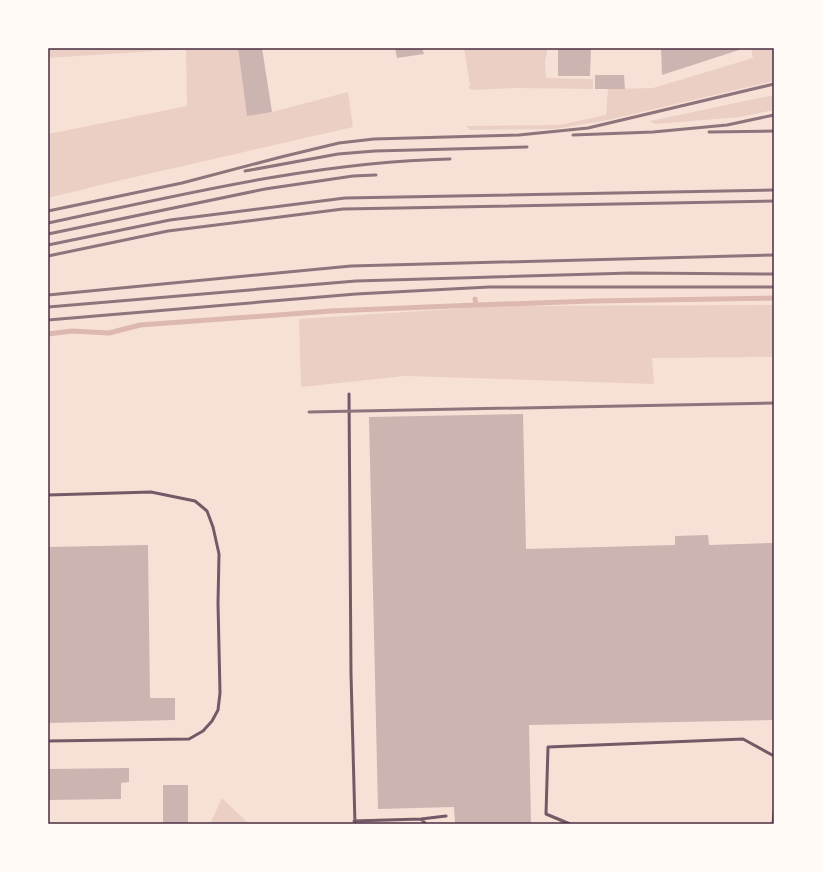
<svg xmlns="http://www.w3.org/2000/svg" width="822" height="872" font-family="Barlow,sans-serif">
<rect width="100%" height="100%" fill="#f7e1d7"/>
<path fill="#ebcfc5" d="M 48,48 L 238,48 L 247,115 L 272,112 L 348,92 L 353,127 L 109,183 L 48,198 L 48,134 L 187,106 L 186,49 L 48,58 Z
M 464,48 L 548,48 L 545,61 L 546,78 L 593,79 L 593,89 L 513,88 L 472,90 L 468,88 L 470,85 Z
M 751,48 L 774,48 L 774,81 L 608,120 L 555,129 L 470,130 L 466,126 L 559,125 L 606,115 L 608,89 L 653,88 L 753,58 Z
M 774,95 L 774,110 L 740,117 L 655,124 L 650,121 Z
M 774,305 L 774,357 L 652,358 L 654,384 L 405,376 L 301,387 L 299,319 L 497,306 Z
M 222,798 L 249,824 L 210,824 Z"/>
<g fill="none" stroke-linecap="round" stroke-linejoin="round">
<path stroke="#dcb8b0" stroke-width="5" d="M 475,299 L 476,305 L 593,301 L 774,298
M 48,334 L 72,331 L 109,333 L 140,325 L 331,311 L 476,305"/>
</g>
<path fill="#ccb4b1" d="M 238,48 L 262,48 L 272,112 L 247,116 Z
M 395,48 L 422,48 L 424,54 L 397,58 Z
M 558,48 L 591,48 L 590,76 L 558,76 Z
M 661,48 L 745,48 L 662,75 Z
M 595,75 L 624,75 L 625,89 L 595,89 Z
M 523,414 L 526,549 L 675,545 L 675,536 L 708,535 L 709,545 L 774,543 L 774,720 L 529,725 L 531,824 L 455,824 L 454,807 L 378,809 L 369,417 Z
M 148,545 L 150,698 L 175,698 L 175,720 L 48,723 L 48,547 Z
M 129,768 L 129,782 L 121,783 L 121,799 L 48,800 L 48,769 Z
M 163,785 L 188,785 L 188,824 L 163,824 Z"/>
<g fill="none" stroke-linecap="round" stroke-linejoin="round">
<path stroke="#755966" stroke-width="3" d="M 349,394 L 351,674 L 355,824
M 48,495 L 151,492 L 195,501 L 207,511 L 213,527 L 219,554 L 218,603 L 220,693 L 218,710 L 212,721 L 203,731 L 189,739 L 48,741
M 421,819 L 426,824
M 354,821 L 421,819 L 446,816
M 570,824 L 546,814 L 548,747 L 743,739 L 774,756
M 773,824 L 774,812"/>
<path stroke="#8f747c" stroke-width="3" d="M 709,132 L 774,131
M 573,135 L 653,132 L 727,125 L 774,115
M 245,171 L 338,154 L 375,151 L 527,147
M 48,211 L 182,183 L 281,157 L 339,143 L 374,139 L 519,135 L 588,128 L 774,84
M 48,223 C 181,195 314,162 450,159
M 48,234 L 265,189 L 353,176 L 376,175
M 48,245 L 170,220 L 345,198 L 774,190
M 48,256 L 168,231 L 343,209 L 774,201
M 48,295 L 351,266 L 774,255
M 48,307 L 356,281 L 631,273 L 774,274
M 48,320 L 356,294 L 489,287 L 774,287
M 309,412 L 774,403"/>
</g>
<rect width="822" height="872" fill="none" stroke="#fffaf5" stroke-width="98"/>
<rect x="49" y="49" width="724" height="774" fill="none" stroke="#4a2c40" stroke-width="1.5"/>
</svg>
